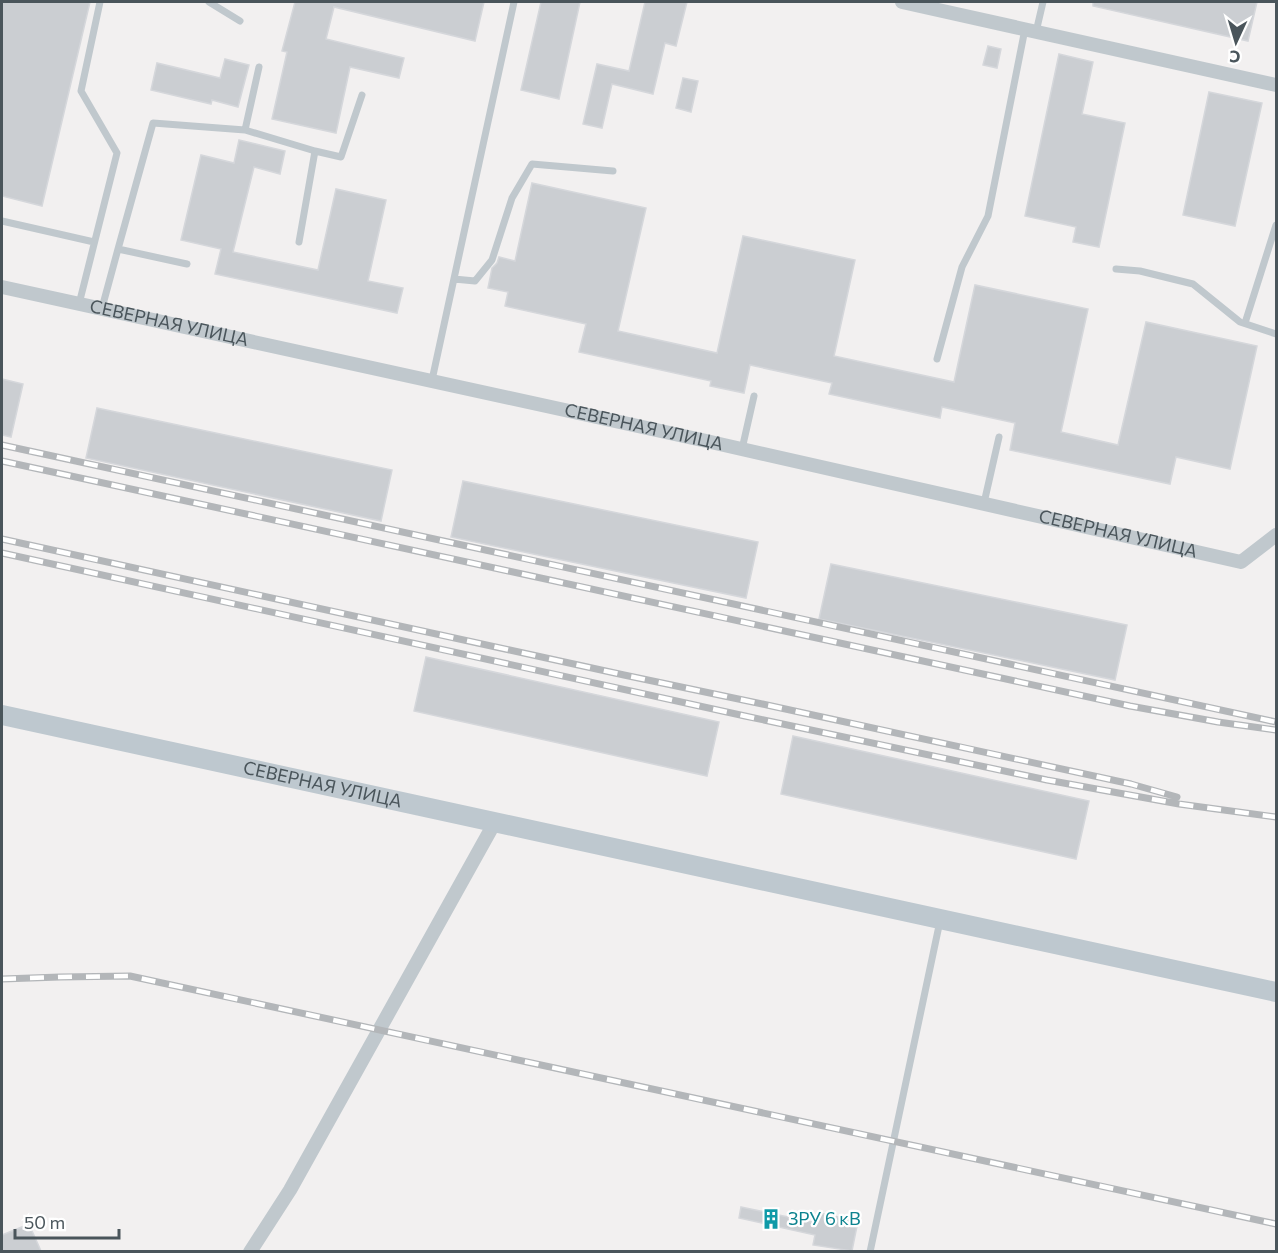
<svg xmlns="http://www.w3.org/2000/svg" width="1278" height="1253" font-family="Commissioner,sans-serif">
<rect width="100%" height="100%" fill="#f2f0f0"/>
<path fill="#cbced2" stroke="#d5d7db" stroke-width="1.5" d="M 2,2 L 90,2 L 42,206 L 2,196 Z
M 295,2 L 484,2 L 475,41 L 334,7 L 326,39 L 404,58 L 399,78 L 350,67 L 336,133 L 272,119 L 287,52 L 282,51 Z
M 541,2 L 580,2 L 559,99 L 521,90 Z
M 645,2 L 687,2 L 676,46 L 665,43 L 653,94 L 612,84 L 602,128 L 583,124 L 597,64 L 629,71 Z
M 1093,2 L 1257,2 L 1248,41 L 1093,6 Z
M 988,46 L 1001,49 L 997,68 L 983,65 Z
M 1059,54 L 1093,62 L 1082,114 L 1125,123 L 1099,247 L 1073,242 L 1076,227 L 1025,216 Z
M 225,59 L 249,65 L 238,107 L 212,100 L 211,104 L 151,90 L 157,63 L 220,78 Z
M 683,78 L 698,81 L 691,112 L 676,108 Z
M 1209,92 L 1262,103 L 1235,226 L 1183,215 Z
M 239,140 L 285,151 L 280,174 L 254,167 L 233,252 L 318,270 L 336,189 L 386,200 L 368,281 L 403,288 L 397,313 L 215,274 L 221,249 L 181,240 L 201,155 L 234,163 Z
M 532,183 L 646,208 L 618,331 L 717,353 L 743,236 L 855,260 L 834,356 L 954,382 L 975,285 L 1088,309 L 1061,432 L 1118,445 L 1146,322 L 1257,346 L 1230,469 L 1176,457 L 1170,484 L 1010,450 L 1015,423 L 942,407 L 940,418 L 829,394 L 832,383 L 750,365 L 744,393 L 710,386 L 711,381 L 579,352 L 586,324 L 505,306 L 508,292 L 488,288 L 492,268 L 497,263 L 499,257 L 515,261 Z
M 2,379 L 23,384 L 11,437 L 2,435 Z
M 97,408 L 392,470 L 381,521 L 86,458 Z
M 463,481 L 758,542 L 746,598 L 451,537 Z
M 831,564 L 1127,625 L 1115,680 L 819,619 Z
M 426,657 L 719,722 L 707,776 L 414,711 Z
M 793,736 L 1089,801 L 1076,859 L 781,794 Z
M 741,1207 L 817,1223 L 819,1213 L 858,1221 L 852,1251 L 813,1245 L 815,1235 L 739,1218 Z
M 29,1224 L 41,1251 L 2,1251 L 2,1235 Z"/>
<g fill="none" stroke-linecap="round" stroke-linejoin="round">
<path stroke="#c0c8cd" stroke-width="7" d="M 209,2 L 240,21
M 1036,32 L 1043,2
M 245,130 L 315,151 L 299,242
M 315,151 L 341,157 L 362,95
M 2,221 L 94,242
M 118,249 L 153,123 L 245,130 L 259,67
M 1116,269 L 1140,271 L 1193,284 L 1240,322 L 1276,334
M 454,279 L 475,281 L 492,260 L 512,198 L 532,164 L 613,171
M 79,304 L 117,153 L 81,91 L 100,2
M 102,308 L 118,249 L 187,264
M 1245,323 L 1276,225
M 937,359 L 962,267 L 988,216 L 1025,29
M 432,380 L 514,2
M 742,449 L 754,396
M 984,503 L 999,437
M 870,1252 L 940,921"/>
<g stroke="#c0c8cd" stroke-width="14">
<path d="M 902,2 L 1276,85"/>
<path id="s1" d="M 2,287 C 415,376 829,467 1241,562 L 1276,535"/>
<path d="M 250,1252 L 290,1190 L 495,822"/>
</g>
<path stroke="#bec8cf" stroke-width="20" id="s2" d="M 2,715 L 1276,992"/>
<g stroke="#b3b6b9" stroke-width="7">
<path id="rail" d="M 2,445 L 1276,722
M 2,461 L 1130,706 L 1218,722 L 1276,730
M 2,539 L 624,675 L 767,705 L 1131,784 L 1177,797
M 2,553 L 745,716 L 1047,780 L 1179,804 L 1276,817
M 2,979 L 60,977 L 130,976 L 1276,1224"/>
</g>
<use href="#rail" stroke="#fff" stroke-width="4.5" stroke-dasharray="14" stroke-linecap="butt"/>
</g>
<defs>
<g id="building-bare" transform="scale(1.62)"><path d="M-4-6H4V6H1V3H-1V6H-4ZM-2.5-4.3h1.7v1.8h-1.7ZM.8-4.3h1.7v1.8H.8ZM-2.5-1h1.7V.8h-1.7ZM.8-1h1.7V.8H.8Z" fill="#0f9aa8" stroke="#fff" stroke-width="2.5" paint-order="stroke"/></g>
</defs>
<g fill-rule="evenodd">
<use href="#building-bare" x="771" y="1219"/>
</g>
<g text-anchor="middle" stroke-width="4.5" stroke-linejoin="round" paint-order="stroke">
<g font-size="18" fill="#4a555b" stroke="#fff">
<text dy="6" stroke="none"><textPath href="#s1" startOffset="171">СЕВЕРНАЯ УЛИЦА</textPath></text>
<text dy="6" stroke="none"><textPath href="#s1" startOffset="657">СЕВЕРНАЯ УЛИЦА</textPath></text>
<text dy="6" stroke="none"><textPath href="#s1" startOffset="1143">СЕВЕРНАЯ УЛИЦА</textPath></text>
<text dy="6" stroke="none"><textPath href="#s2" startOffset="328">СЕВЕРНАЯ УЛИЦА</textPath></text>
</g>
<g font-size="18" fill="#0d838f" stroke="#fff" text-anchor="start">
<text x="788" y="1225">ЗРУ 6 кВ</text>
</g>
</g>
<rect width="1278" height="1253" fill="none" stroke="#4a555b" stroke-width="6"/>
<g transform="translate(1236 42) rotate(184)" stroke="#ffffff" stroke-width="4.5" paint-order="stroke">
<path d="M0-4.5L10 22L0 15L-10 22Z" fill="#4a555b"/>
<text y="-9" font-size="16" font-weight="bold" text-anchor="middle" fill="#4a555b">С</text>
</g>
<path d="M15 1229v9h104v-9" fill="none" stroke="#4a555b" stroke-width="3"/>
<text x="24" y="1229" font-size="18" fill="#4a555b" stroke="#ffffff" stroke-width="4.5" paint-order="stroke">50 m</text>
</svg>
